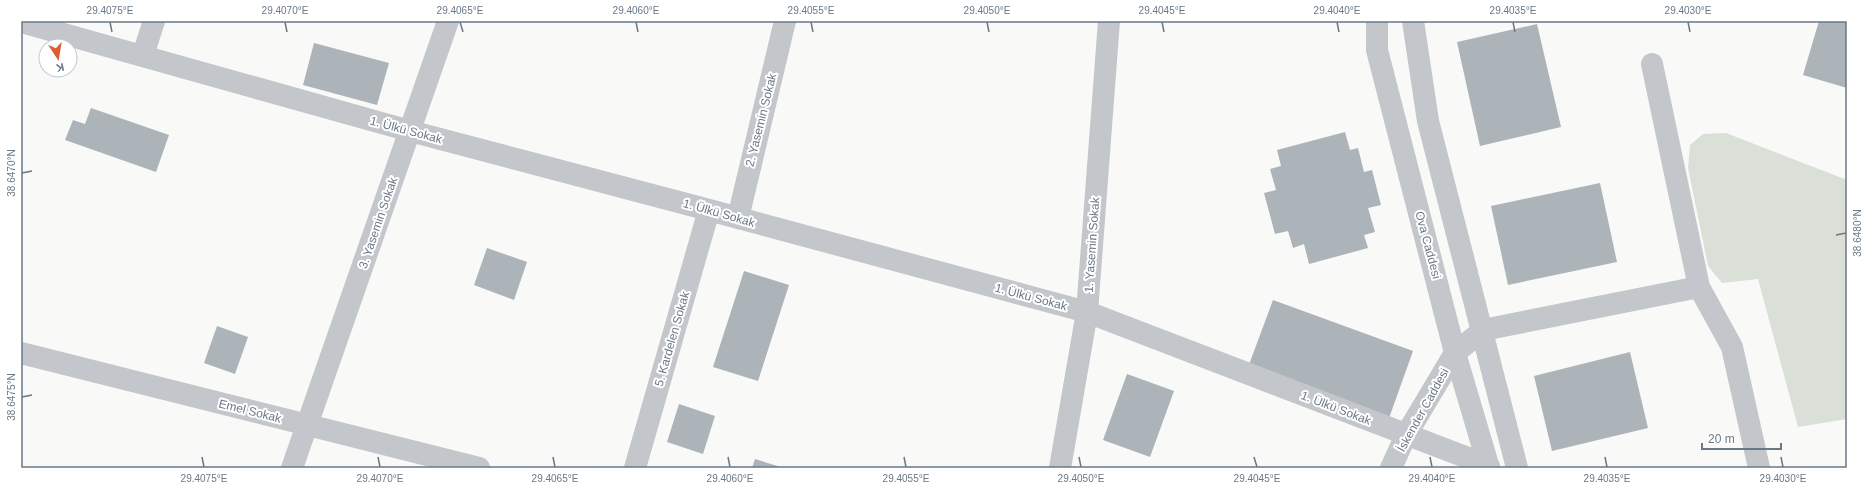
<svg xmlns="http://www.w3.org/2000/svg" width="1868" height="489" font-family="Arial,sans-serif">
<rect width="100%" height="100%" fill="#f9f9f7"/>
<path fill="#dae0d8" d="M 1726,133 L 1847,180 L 1847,419 L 1798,427 L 1758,279 L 1722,283 L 1708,266 L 1688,168 L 1690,145 L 1703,134 Z"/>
<path fill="#acb3b9" d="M 1819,21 L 1847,21 L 1847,88 L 1803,75 Z
M 1537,24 L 1561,127 L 1480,146 L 1457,42 Z
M 314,43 L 389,63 L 377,105 L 303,85 Z
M 91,108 L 169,135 L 156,172 L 65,140 L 73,120 L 85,124 Z
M 1345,132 L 1350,150 L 1358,148 L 1364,172 L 1372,170 L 1381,205 L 1368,208 L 1375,232 L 1364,235 L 1368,248 L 1309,264 L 1304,244 L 1293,248 L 1288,231 L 1275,234 L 1264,193 L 1276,190 L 1270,169 L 1281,166 L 1277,150 Z
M 1600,183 L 1617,262 L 1508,285 L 1491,206 Z
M 487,248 L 527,262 L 514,300 L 474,285 Z
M 744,271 L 789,285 L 758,381 L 713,367 Z
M 1273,300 L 1413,351 L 1388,421 L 1247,370 Z
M 217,326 L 248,337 L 235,374 L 204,363 Z
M 1630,352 L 1648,428 L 1552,451 L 1534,376 Z
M 1127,374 L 1174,391 L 1150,457 L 1103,440 Z
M 679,404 L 715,416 L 703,454 L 667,442 Z
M 755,459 L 784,468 L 752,468 Z"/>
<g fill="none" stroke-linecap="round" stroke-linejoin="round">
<path stroke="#c3c6ca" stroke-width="22" d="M 1377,21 L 1377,50 L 1455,353 L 1489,468
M 1413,21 L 1428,121 L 1517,468
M 21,22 L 410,131 L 709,210 L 1087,312 L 1489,466
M 143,55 L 154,21
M 1652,64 L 1699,287 L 1732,347 L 1759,468
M 738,218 L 785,21
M 21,353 L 479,468
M 292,468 L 448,21
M 635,468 L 709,210
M 1060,468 L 1087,312 L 1109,21
M 1391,468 L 1406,435 L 1455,353 L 1483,330 L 1699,287"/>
</g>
<path fill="none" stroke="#697886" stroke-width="1.5" d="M 110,22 L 112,32M 285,22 L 287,32M 460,22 L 463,32M 636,22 L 638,32M 811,22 L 813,32M 987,22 L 989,32M 1162,22 L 1164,32M 1337,22 L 1339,32M 1513,22 L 1515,32M 1688,22 L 1690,32M 22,173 L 32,171M 1836,235 L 1846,233M 22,397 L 32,395M 202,457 L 204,467M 378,457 L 380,467M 553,457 L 555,467M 728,457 L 730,467M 904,457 L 906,467M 1079,457 L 1081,467M 1254,457 L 1257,467M 1430,457 L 1432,467M 1605,457 L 1607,467M 1781,457 L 1783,467"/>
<g text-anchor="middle" stroke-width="4" stroke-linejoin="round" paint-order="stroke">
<g font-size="12" fill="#697886" stroke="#fff">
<text transform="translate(761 120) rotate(-76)" y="4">2. Yasemin Sokak</text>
<text transform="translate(406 130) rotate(15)" y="4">1. Ülkü Sokak</text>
<text transform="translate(719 213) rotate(16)" y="4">1. Ülkü Sokak</text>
<text transform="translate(378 223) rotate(-71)" y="4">3. Yasemin Sokak</text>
<text transform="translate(1092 245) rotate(-86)" y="4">1. Yasemin Sokak</text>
<text transform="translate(1428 245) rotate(75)" y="4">Ova Caddesi</text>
<text transform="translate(1031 297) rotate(15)" y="4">1. Ülkü Sokak</text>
<text transform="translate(672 339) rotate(-74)" y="4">5. Kardelen Sokak</text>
<text transform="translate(1336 408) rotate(21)" y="4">1. Ülkü Sokak</text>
<text transform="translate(1423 410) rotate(-61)" y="4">İskender Caddesi</text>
<text transform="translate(250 411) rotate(14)" y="4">Emel Sokak</text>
</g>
</g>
<rect width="1868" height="489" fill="none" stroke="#ffffff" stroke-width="44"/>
<g transform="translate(58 58) rotate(168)"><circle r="19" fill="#ffffff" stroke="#c3c9cf"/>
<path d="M0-3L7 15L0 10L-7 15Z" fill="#dc5f33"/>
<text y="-6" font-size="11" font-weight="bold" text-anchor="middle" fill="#697886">K</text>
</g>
<path d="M1702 443v6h79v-6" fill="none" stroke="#697886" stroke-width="2"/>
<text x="1708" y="443" font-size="12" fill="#697886" stroke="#ffffff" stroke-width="3" paint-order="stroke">20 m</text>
<rect x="22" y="22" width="1824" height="445" fill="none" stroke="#697886" stroke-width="1.5"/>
<g font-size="10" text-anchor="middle" fill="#697886">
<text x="110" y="14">29.4075°E</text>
<text x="285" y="14">29.4070°E</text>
<text x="460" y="14">29.4065°E</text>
<text x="636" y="14">29.4060°E</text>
<text x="811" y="14">29.4055°E</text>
<text x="987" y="14">29.4050°E</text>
<text x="1162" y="14">29.4045°E</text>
<text x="1337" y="14">29.4040°E</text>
<text x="1513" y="14">29.4035°E</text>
<text x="1688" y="14">29.4030°E</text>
<text transform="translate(11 173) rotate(-90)" y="4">38.6470°N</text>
<text transform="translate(1857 233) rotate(-90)" y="4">38.6480°N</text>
<text transform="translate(11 397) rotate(-90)" y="4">38.6475°N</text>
<text x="204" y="482">29.4075°E</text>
<text x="380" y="482">29.4070°E</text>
<text x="555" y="482">29.4065°E</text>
<text x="730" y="482">29.4060°E</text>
<text x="906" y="482">29.4055°E</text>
<text x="1081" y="482">29.4050°E</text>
<text x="1257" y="482">29.4045°E</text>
<text x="1432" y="482">29.4040°E</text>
<text x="1607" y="482">29.4035°E</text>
<text x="1783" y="482">29.4030°E</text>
</g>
</svg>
